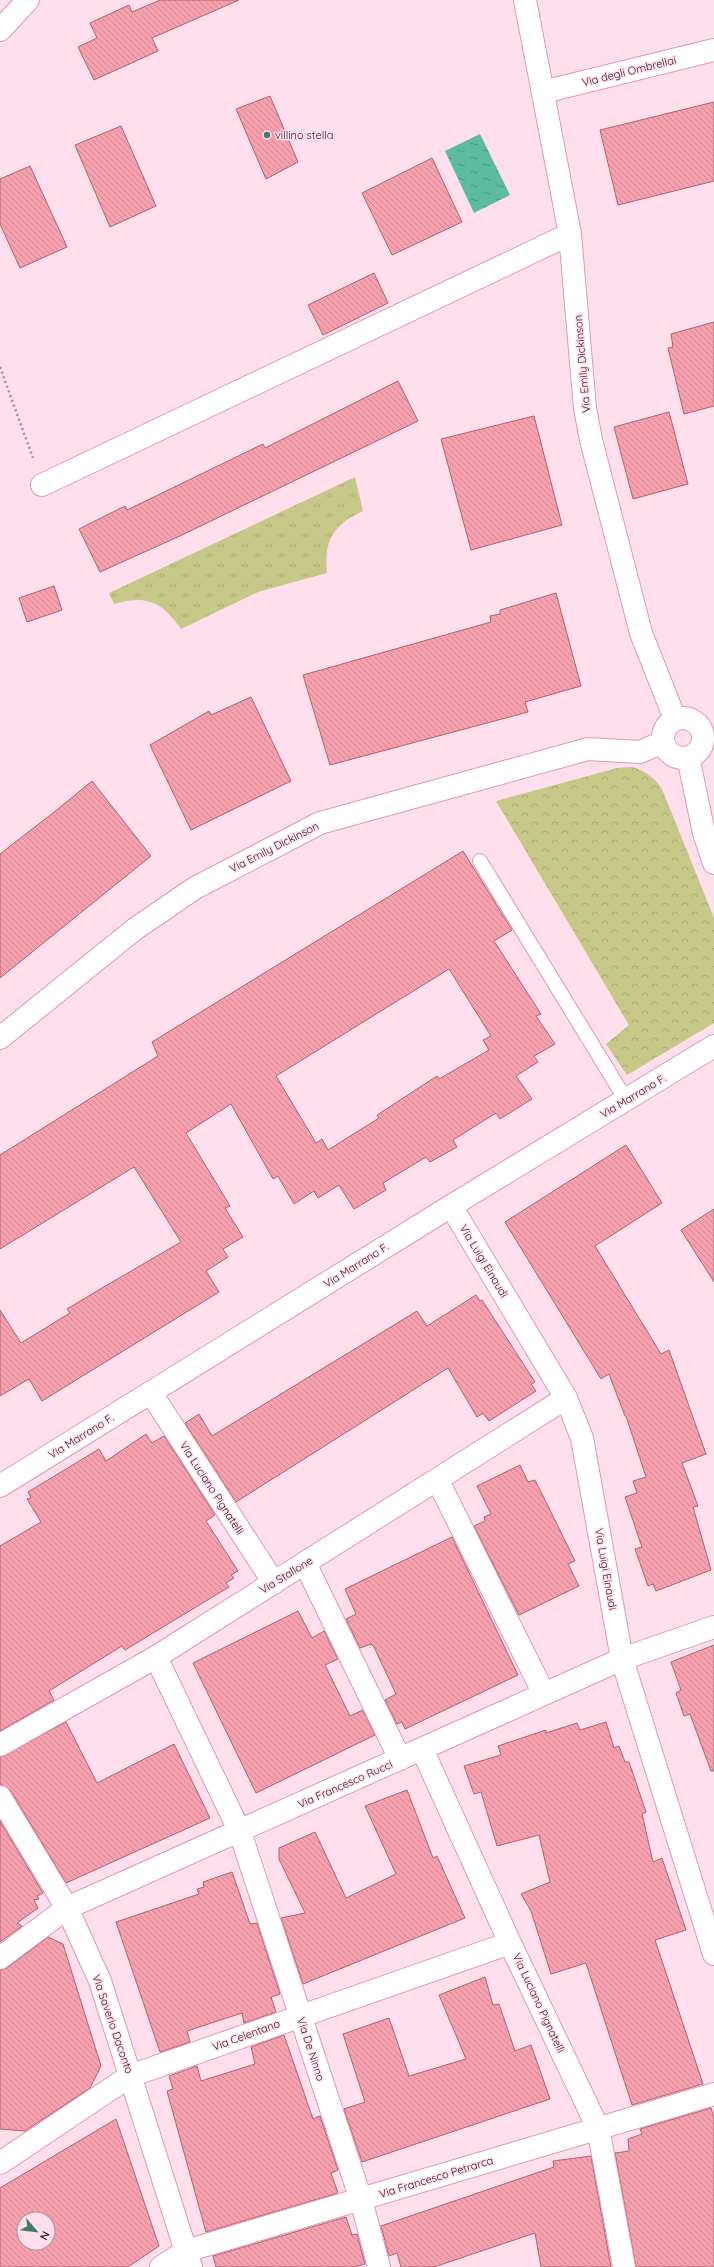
<svg xmlns="http://www.w3.org/2000/svg" width="714" height="2267" font-family="Quicksand,sans-serif">
<defs>
<pattern id="grass-tufts" width="24" height="20" patternUnits="userSpaceOnUse"><rect width="24" height="20" fill="#c5c886"/><path d="M3 7l-1-3M5 7V3M7 7l1-3M15 17l-1-3M17 17v-4M19 17l1-3" fill="none" stroke="#aaab74"/></pattern>
<pattern id="park-crowns" width="20" height="18" patternUnits="userSpaceOnUse"><rect width="20" height="18" fill="#c5c886"/><path d="M2 6a3 3 0 1 1 6 0M12 15a3 3 0 1 1 6 0" fill="none" stroke="#aaab74"/></pattern>
<pattern id="water-ripples" width="26" height="14" patternUnits="userSpaceOnUse"><rect width="26" height="14" fill="#5cbc9e"/><path d="M2 4q2-2 4 0t4 0M15 11q2-2 4 0t4 0" fill="none" stroke="#4d9881"/></pattern>
<pattern id="building-back-hatch" width="6" height="6" patternUnits="userSpaceOnUse"><rect width="6" height="6" fill="#f5a0ac"/><path d="M-1 5l2 2M0 0l6 6M5-1l2 2" fill="none" stroke="#d38994"/></pattern>
</defs>
<rect width="100%" height="100%" fill="#ffdfec"/>
<path fill="url(#grass-tufts)" d="M 355,477 L 363,511 C 333,525 324,540 327,573 L 258,592 L 181,629 C 161,601 147,595 114,604 L 109,593 Z"/>
<path fill="url(#park-crowns)" d="M 633,767 C 646,772 654,777 662,789 L 714,918 L 714,1023 L 627,1075 L 606,1044 L 629,1025 L 496,801 L 617,768 Z"/>
<path fill="url(#water-ripples)" d="M 480,134 L 510,195 L 474,213 L 445,151 Z"/>
<path fill="url(#building-back-hatch)" stroke="#af636f" fill-rule="evenodd" d="M 160,0 L 239,0 L 152,38 L 158,51 L 94,80 L 78,47 L 97,38 L 90,23 L 129,5 L 132,12 Z
M 270,96 L 298,162 L 266,179 L 236,109 Z
M 714,102 L 714,181 L 618,205 L 600,130 Z
M 121,126 L 156,206 L 110,227 L 75,145 Z
M 432,158 L 462,222 L 392,255 L 362,193 Z
M 30,166 L 67,247 L 20,268 L 0,224 L 0,179 Z
M 374,273 L 388,303 L 323,335 L 308,305 Z
M 714,322 L 714,406 L 684,414 L 668,348 L 673,347 L 671,334 Z
M 398,381 L 418,421 L 182,535 L 100,572 L 79,529 L 125,506 L 127,510 L 263,444 L 265,448 Z
M 669,412 L 688,484 L 633,499 L 614,427 Z
M 534,416 L 562,525 L 471,550 L 441,439 Z
M 54,586 L 62,610 L 27,622 L 19,598 Z
M 556,593 L 581,686 L 525,702 L 528,712 L 330,765 L 303,675 L 491,622 L 490,616 L 500,614 L 500,610 Z
M 251,697 L 291,781 L 191,830 L 150,745 L 209,711 L 211,715 Z
M 92,781 L 151,856 L 0,978 L 0,854 L 58,809 Z
M 463,851 L 512,930 L 494,941 L 541,1014 L 536,1016 L 555,1044 L 534,1056 L 538,1062 L 516,1076 L 532,1099 L 500,1119 L 496,1113 L 453,1140 L 457,1147 L 430,1162 L 426,1157 L 383,1183 L 386,1190 L 354,1209 L 339,1185 L 318,1198 L 314,1191 L 294,1204 L 278,1176 L 273,1179 L 231,1104 L 186,1133 L 230,1206 L 225,1208 L 243,1237 L 223,1249 L 228,1257 L 206,1271 L 219,1292 L 42,1401 L 29,1379 L 0,1396 L 0,1310 L 21,1343 L 70,1313 L 67,1309 L 102,1288 L 181,1242 L 134,1167 L 0,1249 L 0,1155 L 158,1056 L 152,1042 ZM 449,969 L 491,1036 L 483,1040 L 489,1050 L 439,1079 L 437,1076 L 377,1115 L 379,1118 L 328,1150 L 322,1139 L 316,1143 L 276,1076 Z
M 626,1145 L 662,1203 L 595,1246 L 661,1354 L 669,1350 L 706,1454 L 682,1463 L 698,1506 L 693,1507 L 711,1570 L 656,1591 L 653,1584 L 648,1586 L 635,1549 L 642,1547 L 625,1497 L 637,1493 L 633,1481 L 646,1477 L 626,1416 L 625,1416 L 609,1374 L 601,1379 L 505,1222 Z
M 714,1209 L 714,1282 L 681,1230 Z
M 476,1295 L 480,1301 L 482,1300 L 535,1382 L 531,1384 L 536,1391 L 489,1421 L 483,1413 L 477,1417 L 448,1368 L 236,1502 L 185,1423 L 199,1414 L 212,1436 L 417,1311 L 427,1326 Z
M 146,1434 L 152,1443 L 164,1436 L 215,1515 L 206,1521 L 238,1571 L 231,1575 L 234,1578 L 226,1583 L 229,1587 L 125,1650 L 122,1646 L 49,1691 L 54,1700 L 0,1731 L 0,1546 L 41,1522 L 27,1499 L 31,1498 L 28,1492 L 99,1449 L 106,1461 Z
M 520,1465 L 528,1482 L 535,1480 L 548,1506 L 575,1561 L 568,1564 L 579,1586 L 519,1615 L 474,1526 L 485,1521 L 484,1517 L 491,1514 L 477,1486 Z
M 452,1537 L 518,1675 L 405,1729 L 402,1722 L 397,1724 L 385,1700 L 396,1694 L 374,1647 L 371,1644 L 360,1648 L 346,1619 L 356,1614 L 345,1589 Z
M 298,1611 L 312,1638 L 324,1631 L 338,1659 L 325,1665 L 350,1716 L 363,1710 L 375,1735 L 256,1793 L 193,1663 Z
M 714,1645 L 714,1771 L 711,1771 L 690,1714 L 684,1716 L 676,1693 L 681,1690 L 671,1662 Z
M 66,1722 L 97,1783 L 174,1744 L 210,1818 L 66,1883 L 11,1791 L 0,1785 L 0,1757 Z
M 606,1722 L 614,1748 L 619,1746 L 625,1762 L 629,1762 L 646,1812 L 642,1814 L 653,1862 L 662,1858 L 686,1930 L 655,1940 L 703,2084 L 632,2105 L 586,1963 L 551,1974 L 531,1911 L 521,1894 L 550,1882 L 539,1835 L 497,1846 L 481,1792 L 474,1794 L 464,1766 L 501,1755 L 498,1746 L 546,1730 L 546,1733 L 577,1723 L 580,1730 Z
M 407,1790 L 433,1858 L 437,1856 L 465,1918 L 303,1984 L 281,1918 L 305,1913 L 279,1859 L 279,1848 L 315,1832 L 346,1898 L 396,1874 L 365,1806 Z
M 0,1821 L 43,1893 L 37,1896 L 39,1899 L 34,1900 L 38,1908 L 17,1923 L 22,1926 L 0,1942 Z
M 232,1872 L 250,1924 L 257,1923 L 280,1994 L 271,1997 L 276,2012 L 244,2023 L 242,2013 L 187,2031 L 190,2042 L 160,2052 L 116,1922 L 199,1894 L 197,1889 L 204,1887 L 203,1882 Z
M 48,1937 L 63,1944 L 101,2066 L 90,2088 L 25,2131 L 0,2129 L 0,1970 L 7,1968 Z
M 485,1977 L 493,2005 L 499,2004 L 515,2051 L 531,2045 L 550,2099 L 362,2162 L 344,2109 L 365,2102 L 343,2034 L 389,2018 L 409,2076 L 466,2059 L 439,1995 Z
M 284,2035 L 313,2119 L 320,2116 L 338,2170 L 331,2173 L 338,2193 L 206,2232 L 167,2091 L 173,2089 L 169,2076 L 197,2066 L 201,2081 L 255,2064 L 251,2047 Z
M 711,2108 L 714,2117 L 714,2267 L 636,2267 L 615,2153 L 629,2151 L 628,2139 L 642,2134 L 640,2129 Z
M 116,2119 L 159,2246 L 128,2267 L 0,2267 L 0,2188 ZM 24,2219 L 48,2219 L 48,2243 L 24,2243 Z
M 591,2156 L 611,2267 L 541,2267 L 535,2233 L 434,2267 L 401,2267 L 397,2253 L 389,2256 L 381,2226 L 554,2167 L 553,2161 Z
M 346,2217 L 352,2235 L 357,2234 L 365,2264 L 355,2267 L 216,2267 L 213,2256 Z"/>
<g fill="none" stroke-linecap="round" stroke-linejoin="round">
<g stroke="#e197b9" stroke-width="16">
<path id="lane" d="M 480,861 L 626,1100"/>
</g>
<g stroke="#e197b9" stroke-width="24">
<path id="street" d="M 525,0 L 570,234 L 585,408 L 591,440 L 641,633 L 675,719
M 0,30 L 28,0
M 543,92 L 714,50
M 42,485 L 570,234
M663 738a20 20 0 1 1 40 0a20 20 0 1 1-40 0Z
M 688,757 L 704,833 L 714,863
M 0,1038 L 135,929 L 195,888 L 320,823 L 588,749 L 640,752 L 663,742
M 451,1206 L 566,1398 L 582,1438 L 622,1659 L 714,1954
M 151,1393 L 274,1583
M 438,1481 L 544,1694
M 0,1486 L 451,1206 L 714,1046
M 305,1563 L 400,1759
M 156,1657 L 240,1832 L 361,2200 L 379,2267
M 0,1745 L 156,1657 L 566,1398
M 422,1749 L 510,1943 L 598,2128 L 624,2267
M 0,1958 L 67,1908 L 622,1659 L 714,1627
M 0,2163 L 130,2076 L 510,1943
M 161,2267 L 186,2251 L 714,2094"/>
</g>
<g stroke="#e197b9" stroke-width="24">
<path id="secondary" d="M 0,1797 L 67,1908 L 100,1981 L 191,2267"/>
</g>
<path stroke="#a88a97" stroke-width="2.5" stroke-dasharray="2 3" stroke-linecap="butt" d="M 0,367 L 33,458"/>
<use href="#lane" stroke="#fff" stroke-width="14"/>
<use href="#street" stroke="#fff" stroke-width="22"/>
<use href="#secondary" stroke="#fff" stroke-width="22"/>
</g>
<circle fill="#3f7d69" stroke="#ffdfec" stroke-width="1.5" cx="267" cy="135" r="4"/>
<g text-anchor="middle" stroke-width="3" stroke-linejoin="round" paint-order="stroke">
<g font-size="11" fill="#351927" stroke="#ffdfec">
<text transform="translate(629 71) rotate(-14)" y="4">Via degli Ombrellai</text>
<text transform="translate(582 364) rotate(-95)" y="4">Via Emily Dickinson</text>
<text transform="translate(274 847) rotate(-27)" y="4">Via Emily Dickinson</text>
<text transform="translate(633 1096) rotate(-31)" y="4">Via Marrano F.</text>
<text transform="translate(484 1261) rotate(59)" y="4">Via Luigi Einaudi</text>
<text transform="translate(356 1265) rotate(-32)" y="4">Via Marrano F.</text>
<text transform="translate(81 1436) rotate(-32)" y="4">Via Marrano F.</text>
<text transform="translate(212 1488) rotate(57)" y="4">Via Luciano Pignatelli</text>
<text transform="translate(606 1569) rotate(80)" y="4">Via Luigi Einaudi</text>
<text transform="translate(286 1575) rotate(-32)" y="4">Via Stallone</text>
<text transform="translate(345 1784) rotate(-24)" y="4">Via Francesco Rucci</text>
<text transform="translate(539 2003) rotate(65)" y="4">Via Luciano Pignatelli</text>
<text transform="translate(113 2024) rotate(71)" y="4">Via Saverio Daconto</text>
<text transform="translate(246 2035) rotate(-20)" y="4">Via Celentano</text>
<text transform="translate(311 2049) rotate(72)" y="4">Via De Ninno</text>
<text transform="translate(436 2177) rotate(-17)" y="4">Via Francesco Petrarca</text>
</g>
<g font-size="11" fill="#351927" stroke="#ffdfec" text-anchor="start">
<text x="275" y="139">villino stella</text>
</g>
</g>
<g transform="translate(36 2231) rotate(118)"><circle r="19" fill="#ffdfec" stroke="#ae909d"/>
<path d="M0-3L7 15L0 10L-7 15Z" fill="#3f7d69"/>
<text y="-6" font-size="11" font-weight="bold" text-anchor="middle" fill="#351927">N</text>
</g>
</svg>
